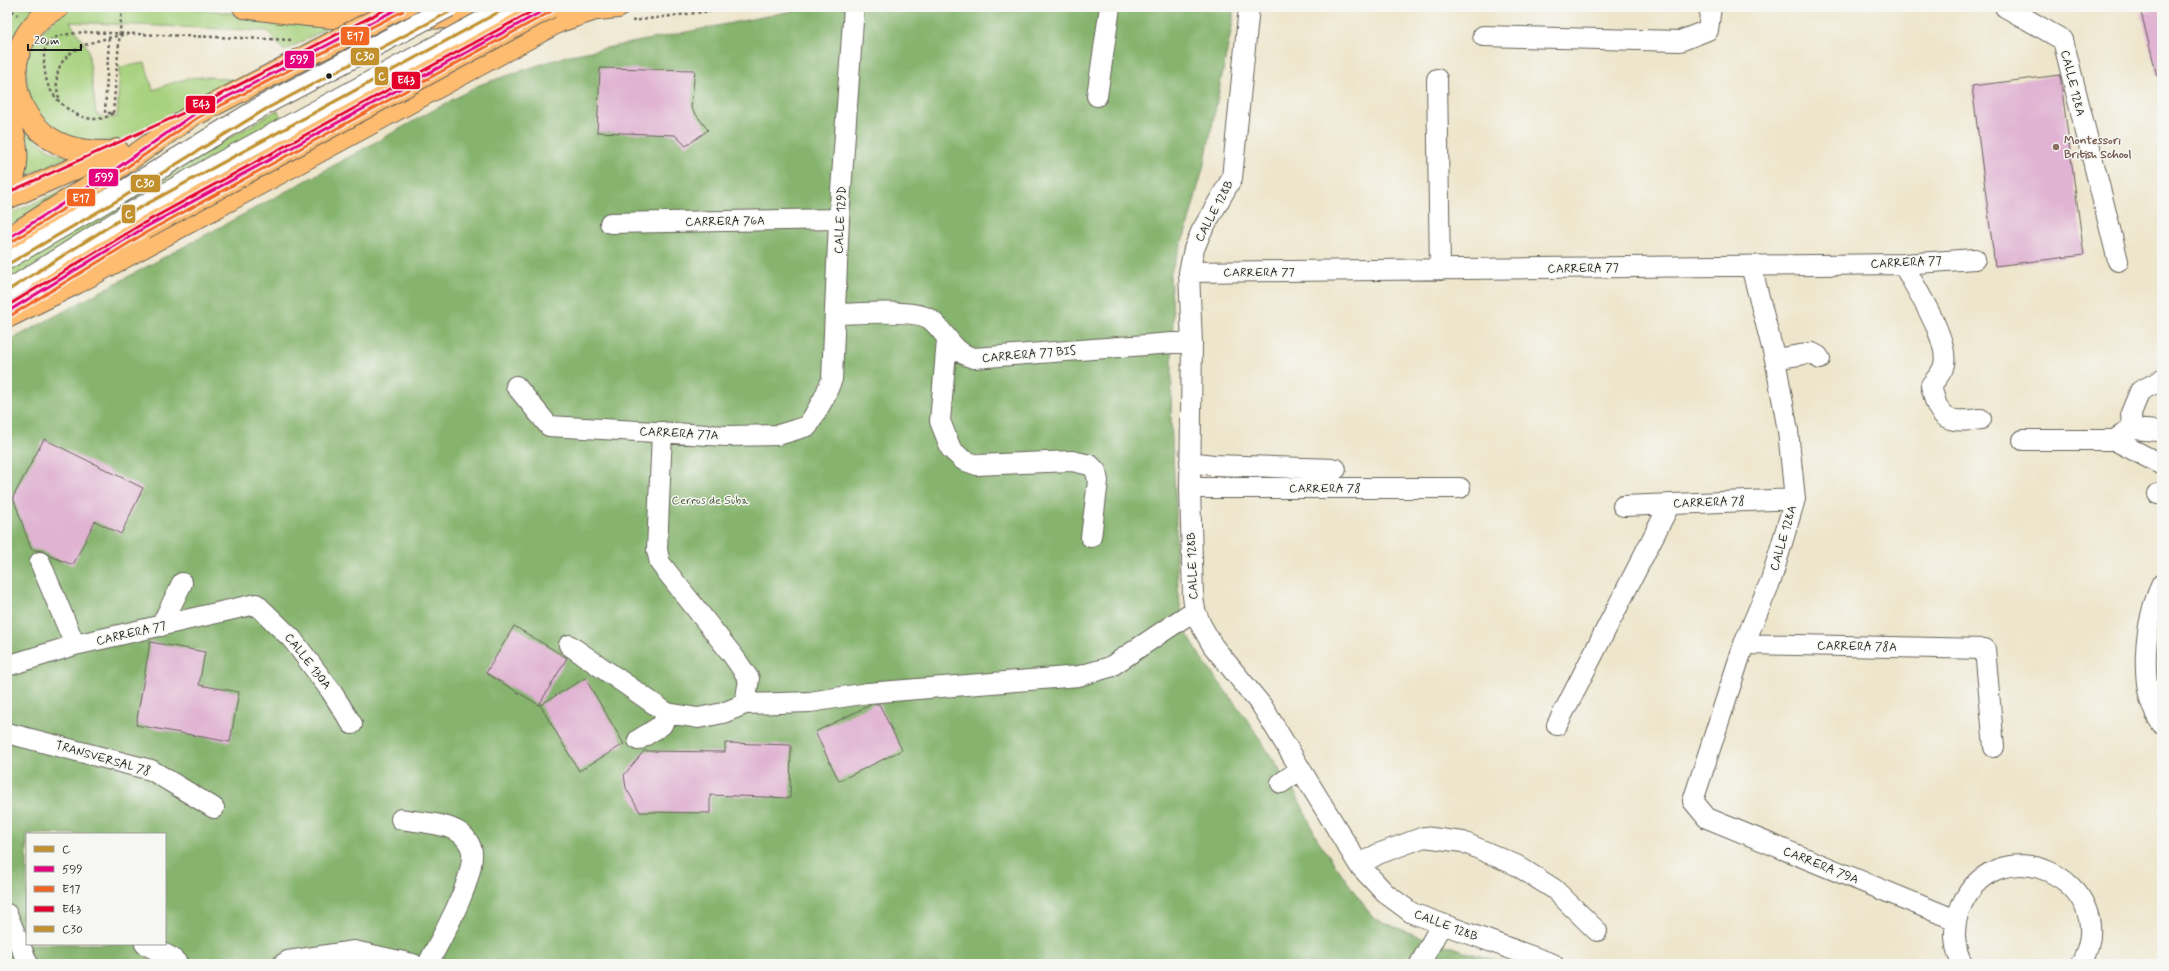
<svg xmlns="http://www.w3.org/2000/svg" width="2169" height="971" font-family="Mynerve,sans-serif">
<rect width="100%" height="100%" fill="#f6f6f2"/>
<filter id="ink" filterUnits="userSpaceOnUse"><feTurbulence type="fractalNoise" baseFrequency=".025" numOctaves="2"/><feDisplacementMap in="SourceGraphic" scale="8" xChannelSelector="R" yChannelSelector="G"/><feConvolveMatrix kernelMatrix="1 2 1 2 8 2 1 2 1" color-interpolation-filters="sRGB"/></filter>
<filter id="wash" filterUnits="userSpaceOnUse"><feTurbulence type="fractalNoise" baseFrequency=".012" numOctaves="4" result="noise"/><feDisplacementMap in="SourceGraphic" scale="16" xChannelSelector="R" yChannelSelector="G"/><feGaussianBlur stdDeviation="0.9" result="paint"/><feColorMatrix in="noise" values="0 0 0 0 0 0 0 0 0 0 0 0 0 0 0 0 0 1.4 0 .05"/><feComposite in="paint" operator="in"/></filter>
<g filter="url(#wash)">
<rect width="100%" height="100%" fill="#eee6cc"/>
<path fill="#a8d27f" stroke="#62774e" d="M 7,7 L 42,7 L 7,91 Z
M 81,7 L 174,7 L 216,11 L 327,28 L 284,51 L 268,31 L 70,22 L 88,49 L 96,114 L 106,118 L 117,117 L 120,67 L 145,63 L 153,90 C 188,77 196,74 233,80 L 132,137 L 119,141 L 66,141 L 28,105 L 25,48 L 64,11 Z
M 277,110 L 281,117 L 125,209 L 7,285 L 7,269 Z
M 20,120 C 37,140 42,150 68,157 L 27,175 C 29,155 27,139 20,120 Z
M 74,186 L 7,231 L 7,215 Z"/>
<path fill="#86b46e" stroke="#516845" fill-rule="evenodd" d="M 812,7 L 1233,7 L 1233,21 L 1205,161 L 1187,228 L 1170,275 L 1173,313 L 1171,423 L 1176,506 L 1176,555 L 1179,598 L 1185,630 L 1203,661 L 1246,718 L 1297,796 L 1318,840 L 1373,918 L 1413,934 L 1470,953 L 1512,964 L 7,964 L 7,342 L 309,179 L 479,85 L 566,56 ZM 27,834 L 165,834 L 165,944 L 27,944 Z"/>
<g id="blocks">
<path fill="#e0b3d2" d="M 2162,7 L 2162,75 L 2157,76 L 2141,12 Z
M 600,68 L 695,70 L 691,108 L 708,130 L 686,146 L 675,135 L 597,132 Z
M 2060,75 L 2084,255 L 1995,266 L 1972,86 Z
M 44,439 L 143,488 L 121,534 L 95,521 L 73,565 L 50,556 L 42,551 L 31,549 L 13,497 Z
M 514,626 L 567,658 L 539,705 L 486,673 Z
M 150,642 L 205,652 L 199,685 L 239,692 L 230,742 L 136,725 Z
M 585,678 L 624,744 L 579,771 L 540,705 Z
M 872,704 L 879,704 L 902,750 L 839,781 L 815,732 Z
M 725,743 L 791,745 L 790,798 L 710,795 L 710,813 L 640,812 L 626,788 L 624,775 L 644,751 L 725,752 Z"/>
</g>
</g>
<g filter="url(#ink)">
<use href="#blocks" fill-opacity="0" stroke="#66635a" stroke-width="1"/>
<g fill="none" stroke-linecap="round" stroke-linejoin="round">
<g stroke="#66635a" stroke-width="22">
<path id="minor" d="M 1249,7 L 1232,178 L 1201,232 L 1194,249 L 1189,272 L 1192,343 L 1190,488 L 1193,596 L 1195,610 L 1201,625 L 1213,646 L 1262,706 L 1359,865 L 1385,893 L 1412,913 L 1553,964
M 2005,7 L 2063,40 L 2118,261
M 1483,36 L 1680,41 L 1708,30 L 1711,7
M 1437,79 L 1440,270
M 1097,96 L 1110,7
M 610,223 L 839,219
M 7,259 L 117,195
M 1903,264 C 1914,286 1953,344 1943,368 C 1941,374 1935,380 1931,385 C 1939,421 1946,423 1981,419
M 1751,266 L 1775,359 L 1788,431 L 1795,499 L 1771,580 L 1744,644 L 1693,801 L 1707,818 L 1956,920
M 1189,272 L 1903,264 L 1975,259
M 7,291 L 132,212
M 835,314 C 855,314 917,308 931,320 C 947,333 951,352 974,358 L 1172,343 L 1192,343
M 947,340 L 940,421 L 951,449 L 963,460 L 977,465 L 1072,461 L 1090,465 L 1096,471 L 1098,481 L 1091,537
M 1775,359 L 1812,353 L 1818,356 L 1820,359
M 516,386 L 549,426 L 726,436 L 778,435 L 808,426 L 824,398 L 832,379 L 839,219 L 854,7
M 2132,429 L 2158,431
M 2023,440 L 2114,440 L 2132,429 L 2131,413 L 2140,391 L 2162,380
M 2114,440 L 2162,465
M 1190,462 L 1213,465 L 1336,469
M 1190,488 L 1460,488
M 2158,494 L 2162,492
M 1623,506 L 1795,499
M 40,562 L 75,645
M 2162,584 C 2144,620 2137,691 2162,724
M 161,626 L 182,583
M 1744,644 L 1985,649 L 1994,747
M 569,645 L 667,713 L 698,718 L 723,713 L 745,704 L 749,679 L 734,657 L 660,563 L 657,550 L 662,432
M 7,666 L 75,645 L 256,604 L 292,639 L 331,691 L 352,724
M 745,704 L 810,702 L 868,693 L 1079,676 L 1110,667 L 1195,610
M 1557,725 L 1670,504
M 7,733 L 151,770 L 214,808
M 638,740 L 662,725 L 667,713
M 1281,783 L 1301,769
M 401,819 C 417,822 447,823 460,833 C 467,838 473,848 472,856 C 471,887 442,936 428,964
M 1359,865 L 1378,854 L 1424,837 L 1463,842 L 1516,865 L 1554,889 L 1597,931
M 7,914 L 28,964
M 145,944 L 172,958 L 178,964
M 283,964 L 288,961 L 354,951 L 413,964
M 1420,964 L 1441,925
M 1963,964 C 1954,951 1953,929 1958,914 C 1991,817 2126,881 2081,964"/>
</g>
<g stroke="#66635a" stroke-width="24">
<path id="major" d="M 7,198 L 117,150
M 7,239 L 103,178 L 194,114
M 42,291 L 144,228"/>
</g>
<g stroke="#66635a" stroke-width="24">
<path id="highway" d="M 58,7 C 4,33 1,107 51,139 C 70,151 92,152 113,152
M 244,7 C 279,12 315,17 351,18 C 401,20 451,17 501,15
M 577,11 L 618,7
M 7,116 C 18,141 21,167 7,191
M 7,317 L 76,283 L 559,21 L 592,10"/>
</g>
<path stroke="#66635a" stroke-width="2.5" stroke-dasharray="3 3" stroke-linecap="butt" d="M 7,7 L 18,15
M 632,21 L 742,7
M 109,38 L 105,113 L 113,113
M 59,98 C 46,49 91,41 128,34
M 113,113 C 91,130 58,108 48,85 C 45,76 44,67 44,58 C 44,53 45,46 48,43 C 54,34 73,34 83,32 L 293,40"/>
<use href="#minor" stroke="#fff" stroke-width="20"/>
<use href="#major" stroke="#fdbc70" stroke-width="22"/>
<use href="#highway" stroke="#fdbc70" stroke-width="22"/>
<g stroke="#66635a" stroke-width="22" stroke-linecap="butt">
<path id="minor-bridge" d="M 117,195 L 264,105 L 449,7
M 132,212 L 221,162 L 508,7"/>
</g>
<g stroke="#66635a" stroke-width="24" stroke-linecap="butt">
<path id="major-bridge" d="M 198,113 L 401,7
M 144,228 L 550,7"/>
</g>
<path stroke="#66635a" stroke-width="2.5" stroke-dasharray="3 3" stroke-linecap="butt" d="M 113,113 L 122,7"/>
<use href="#minor-bridge" stroke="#fff" stroke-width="20"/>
<use href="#major-bridge" stroke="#fdbc70" stroke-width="22"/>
<g stroke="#f6f6f2" stroke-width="6">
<path id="bus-1" d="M 7,291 L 132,212 L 508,7"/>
</g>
<g stroke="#f6f6f2" stroke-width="6">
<path id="bus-2" d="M 7,239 L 103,178 L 194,114 L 401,7
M 7,312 L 144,228 L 550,7"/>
</g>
<g stroke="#f6f6f2" stroke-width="6">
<path id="bus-3" d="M 10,243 L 106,182 L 197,118 L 403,11
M 10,316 L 147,232 L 552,11"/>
</g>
<g stroke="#f6f6f2" stroke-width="6">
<path id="bus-4" d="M 7,193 L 192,109 L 390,7
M 7,306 L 142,224 L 540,7"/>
</g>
<g stroke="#f6f6f2" stroke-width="6">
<path id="bus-5" d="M 10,263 L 120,199 L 266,109 L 451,11"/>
</g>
<use href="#bus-1" stroke="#c2902c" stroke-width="3"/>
<use href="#bus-2" stroke="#e5007d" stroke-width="3"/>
<use href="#bus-3" stroke="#f26522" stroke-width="3"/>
<use href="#bus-4" stroke="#e4002b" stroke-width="3"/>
<use href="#bus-5" stroke="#c2902c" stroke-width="3"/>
</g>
</g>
<circle fill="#1c1c1c" stroke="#f6f6f2" stroke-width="1.5" cx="329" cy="76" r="3.5"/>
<circle fill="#8d6e63" stroke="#f6f6f2" stroke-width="1.5" cx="2056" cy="147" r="4"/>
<g text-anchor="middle" stroke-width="3" stroke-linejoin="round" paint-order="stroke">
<g font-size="12" fill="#1c1c1c" stroke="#f6f6f2">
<text transform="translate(2073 83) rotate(76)" y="4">CALLE 128A</text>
<text transform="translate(1214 211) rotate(-62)" y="4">CALLE 128B</text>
<text transform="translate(840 220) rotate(-87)" y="4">CALLE 129D</text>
<text transform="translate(725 221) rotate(-1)" y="4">CARRERA 76A</text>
<text transform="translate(1906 262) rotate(-3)" y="4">CARRERA 77</text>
<text transform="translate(1583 268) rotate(-1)" y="4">CARRERA 77</text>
<text x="1259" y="276">CARRERA 77</text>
<text transform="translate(1029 354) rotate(-5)" y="4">CARRERA 77 BIS</text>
<text transform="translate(679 433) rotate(3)" y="4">CARRERA 77A</text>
<text x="1325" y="492">CARRERA 78</text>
<text transform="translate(1709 502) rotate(-2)" y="4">CARRERA 78</text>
<text transform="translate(1783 538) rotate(-74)" y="4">CALLE 128A</text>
<text transform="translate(1192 566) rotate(-92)" y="4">CALLE 128B</text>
<text transform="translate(131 633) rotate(-13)" y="4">CARRERA 77</text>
<text transform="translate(1857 646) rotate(1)" y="4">CARRERA 78A</text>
<text transform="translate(308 661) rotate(52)" y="4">CALLE 130A</text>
<text transform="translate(103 758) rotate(16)" y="4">TRANSVERSAL 78</text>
<text transform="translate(1821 865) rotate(22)" y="4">CARRERA 79A</text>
<text transform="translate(1446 925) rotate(21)" y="4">CALLE 128B</text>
</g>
<g font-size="12" font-weight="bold" fill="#785e54" stroke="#f6f6f2" text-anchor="start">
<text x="2064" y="144">Montessori<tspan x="2064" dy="14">British School</tspan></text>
</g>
<g font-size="12" fill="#4d5c3f" stroke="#f6f6f2">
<text x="710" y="504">Cerros de Suba</text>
</g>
</g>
<g stroke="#f6f6f2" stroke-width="1.5">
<rect x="340" y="26" width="30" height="20" rx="4" fill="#f26522"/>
<rect x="350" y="47" width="30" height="19" rx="4" fill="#c2902c"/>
<rect x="284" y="50" width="31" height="19" rx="4" fill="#e5007d"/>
<rect x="374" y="66" width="15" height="20" rx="4" fill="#c2902c"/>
<rect x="391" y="71" width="30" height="19" rx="4" fill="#e4002b"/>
<rect x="185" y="95" width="31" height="19" rx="4" fill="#e4002b"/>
<rect x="88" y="168" width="31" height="19" rx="4" fill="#e5007d"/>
<rect x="130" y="174" width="31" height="19" rx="4" fill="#c2902c"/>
<rect x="66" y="188" width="30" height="19" rx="4" fill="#f26522"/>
<rect x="121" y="204" width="15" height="20" rx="4" fill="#c2902c"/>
</g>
<g font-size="11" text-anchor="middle" font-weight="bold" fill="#fff">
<text x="355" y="40">E17</text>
<text x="365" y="60">C30</text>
<text x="299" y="63">599</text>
<text x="382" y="80">C</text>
<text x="406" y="84">E43</text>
<text x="201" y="108">E43</text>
<text x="104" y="181">599</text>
<text x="145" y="187">C30</text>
<text x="81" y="202">E17</text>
<text x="129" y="218">C</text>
</g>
<rect width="2169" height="971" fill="none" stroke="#f6f6f2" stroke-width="24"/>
<rect x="26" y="833" width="140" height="112" fill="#f6f6f2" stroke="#9f9f9c"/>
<rect x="34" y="846" width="20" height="6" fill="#c2902c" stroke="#9f9f9c"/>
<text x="62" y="853" font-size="12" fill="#1c1c1c">C</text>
<rect x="34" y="866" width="20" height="6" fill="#e5007d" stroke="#9f9f9c"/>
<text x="62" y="873" font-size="12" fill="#1c1c1c">599</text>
<rect x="34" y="886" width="20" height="6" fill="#f26522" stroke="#9f9f9c"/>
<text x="62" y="893" font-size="12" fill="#1c1c1c">E17</text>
<rect x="34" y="906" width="20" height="6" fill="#e4002b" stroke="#9f9f9c"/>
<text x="62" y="913" font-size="12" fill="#1c1c1c">E43</text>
<rect x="34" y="926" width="20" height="6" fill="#c2902c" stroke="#9f9f9c"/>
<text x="62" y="933" font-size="12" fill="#1c1c1c">C30</text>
<path d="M28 44v6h53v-6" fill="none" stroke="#1c1c1c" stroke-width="2"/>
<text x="34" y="44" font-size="12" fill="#1c1c1c" stroke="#f6f6f2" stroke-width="3" paint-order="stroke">20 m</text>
</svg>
